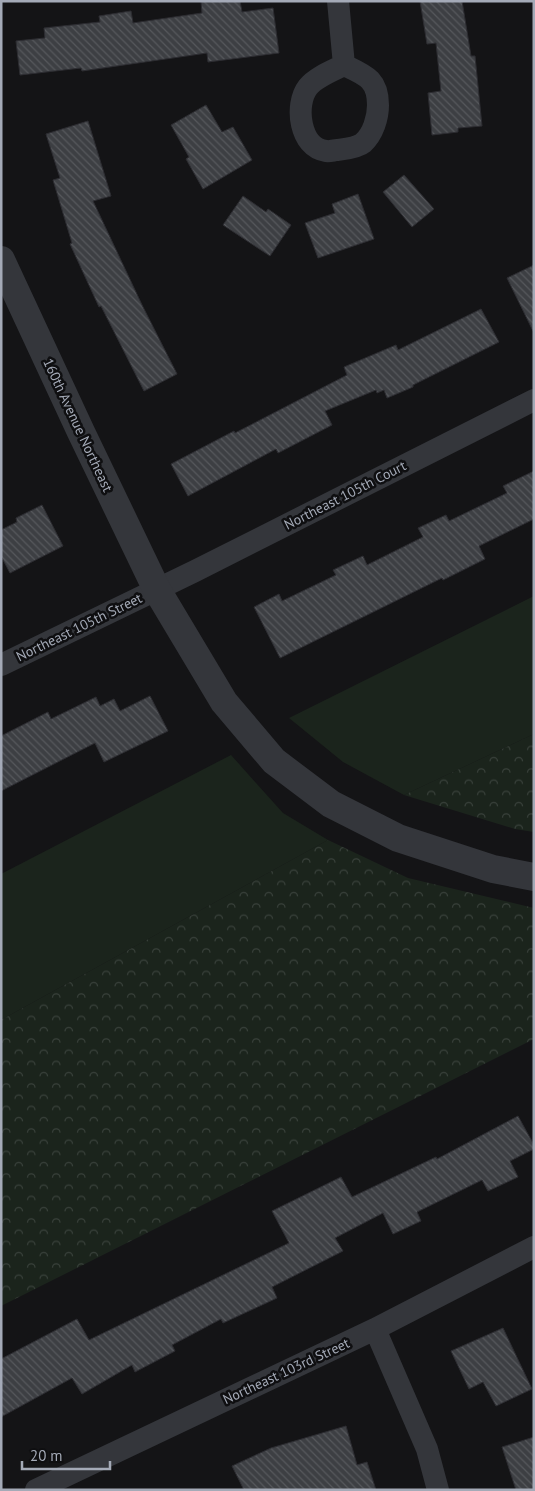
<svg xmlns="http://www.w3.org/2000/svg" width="535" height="1491" font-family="'PT Sans',sans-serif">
<defs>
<pattern id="forest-crowns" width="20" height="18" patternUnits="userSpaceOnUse" patternTransform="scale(1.25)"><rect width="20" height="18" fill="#1b241c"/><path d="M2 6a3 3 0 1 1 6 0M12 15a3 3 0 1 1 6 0" fill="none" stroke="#39413b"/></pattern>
<pattern id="building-back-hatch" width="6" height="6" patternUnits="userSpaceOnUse" patternTransform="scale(1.25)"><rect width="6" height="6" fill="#3d3f43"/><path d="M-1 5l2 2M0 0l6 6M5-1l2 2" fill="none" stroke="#56585c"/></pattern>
</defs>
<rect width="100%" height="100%" fill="#141416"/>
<path fill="#1b241c" d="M 534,596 L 534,734 L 404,795 L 343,762 L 289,718 Z
M 231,755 L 283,813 L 328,840 L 1,1020 L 1,874 Z"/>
<path fill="url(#forest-crowns)" d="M 534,734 L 534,832 L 515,829 L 404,795 Z
M 328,840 L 408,878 L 534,908 L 534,1039 L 1,1306 L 1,1020 Z"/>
<path fill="url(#building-back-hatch)" stroke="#2d2d32" d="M 201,1 L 240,1 L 242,12 L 273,8 L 279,53 L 208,62 L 207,53 L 82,71 L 81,68 L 20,75 L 16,41 L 45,38 L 44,28 L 100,22 L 99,16 L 131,11 L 133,23 L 202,13 Z
M 420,1 L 462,1 L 471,56 L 475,56 L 482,126 L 458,128 L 458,132 L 432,135 L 428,93 L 441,91 L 436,43 L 427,44 Z
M 206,105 L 222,132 L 233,127 L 252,160 L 203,189 L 186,159 L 189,157 L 171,125 Z
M 88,121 L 111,196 L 93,201 L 143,307 L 177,374 L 144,391 L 101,306 L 99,307 L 70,244 L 72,243 L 53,180 L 60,178 L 46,134 Z
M 404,175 L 434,209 L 412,227 L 383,192 Z
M 358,194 L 374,239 L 318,258 L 305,223 L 335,213 L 332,204 Z
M 243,196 L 266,212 L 268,209 L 291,225 L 270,256 L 223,225 Z
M 534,265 L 534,333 L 507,278 Z
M 481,309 L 499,342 L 413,385 L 413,387 L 387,398 L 384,390 L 377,393 L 376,390 L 325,411 L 332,425 L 278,453 L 276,449 L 188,496 L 171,464 L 234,431 L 235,433 L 347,375 L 344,367 L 396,345 L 398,350 Z
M 534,471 L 534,519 L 479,546 L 485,559 L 443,580 L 442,578 L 280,658 L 254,607 L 279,594 L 282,601 L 336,575 L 333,570 L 363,556 L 367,565 L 423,537 L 418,528 L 446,515 L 449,521 L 507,493 L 503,486 Z
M 42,505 L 63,546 L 10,573 L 1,556 L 1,530 L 17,522 L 16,518 Z
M 150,696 L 168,731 L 104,762 L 95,743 L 1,791 L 1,736 L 48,712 L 51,719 L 96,697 L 100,706 L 114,699 L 120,711 Z
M 518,1116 L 534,1145 L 534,1149 L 510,1161 L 518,1177 L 488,1191 L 482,1180 L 417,1212 L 421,1221 L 393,1234 L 383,1213 L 335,1238 L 343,1251 L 272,1287 L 277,1298 L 223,1323 L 221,1319 L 172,1345 L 175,1351 L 135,1372 L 132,1365 L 82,1394 L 72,1378 L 1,1417 L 1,1359 L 77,1319 L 89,1340 L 289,1243 L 272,1211 L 341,1177 L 352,1197 L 436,1157 L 437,1159 Z
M 503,1328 L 532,1389 L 496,1406 L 483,1382 L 469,1389 L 451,1351 Z
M 346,1426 L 357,1465 L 367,1462 L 376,1490 L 244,1490 L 232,1466 L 271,1448 Z
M 534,1437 L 534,1490 L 516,1490 L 502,1447 Z"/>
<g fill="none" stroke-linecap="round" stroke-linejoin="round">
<path stroke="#34363b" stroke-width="22" d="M 338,1 L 344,65
M 344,65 C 365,75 378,79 378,105 C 378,118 373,134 363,143 C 357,148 344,149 337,150 C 334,150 329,152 326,151 C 300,148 294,105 308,87 C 316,77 332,71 344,65 Z
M 1,665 L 195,571 L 534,400
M 375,1329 L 427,1449 L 438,1490
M 36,1490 L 375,1329 L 534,1247"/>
<path stroke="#34363b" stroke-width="28" d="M 1,260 L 81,432 L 157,590 L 224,702 L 274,761 L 331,804 L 398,838 L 493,869 L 534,877"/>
</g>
<g text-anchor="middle" stroke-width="5" stroke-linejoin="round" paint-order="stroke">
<g font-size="14" fill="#a4aab7" stroke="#0f0f11">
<text transform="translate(78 425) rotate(65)" y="5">160th Avenue Northeast</text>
<text transform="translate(345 495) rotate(-27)" y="5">Northeast 105th Court</text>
<text transform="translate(79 627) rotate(-26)" y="5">Northeast 105th Street</text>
<text transform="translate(286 1371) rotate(-25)" y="5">Northeast 103rd Street</text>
</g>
</g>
<rect width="535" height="1491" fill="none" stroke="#a4aab7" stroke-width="5"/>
<path d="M22 1461v8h88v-8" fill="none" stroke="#a4aab7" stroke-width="2.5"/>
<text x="30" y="1461" font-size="15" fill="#a4aab7" stroke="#0f0f11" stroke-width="4" paint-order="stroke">20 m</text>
</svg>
